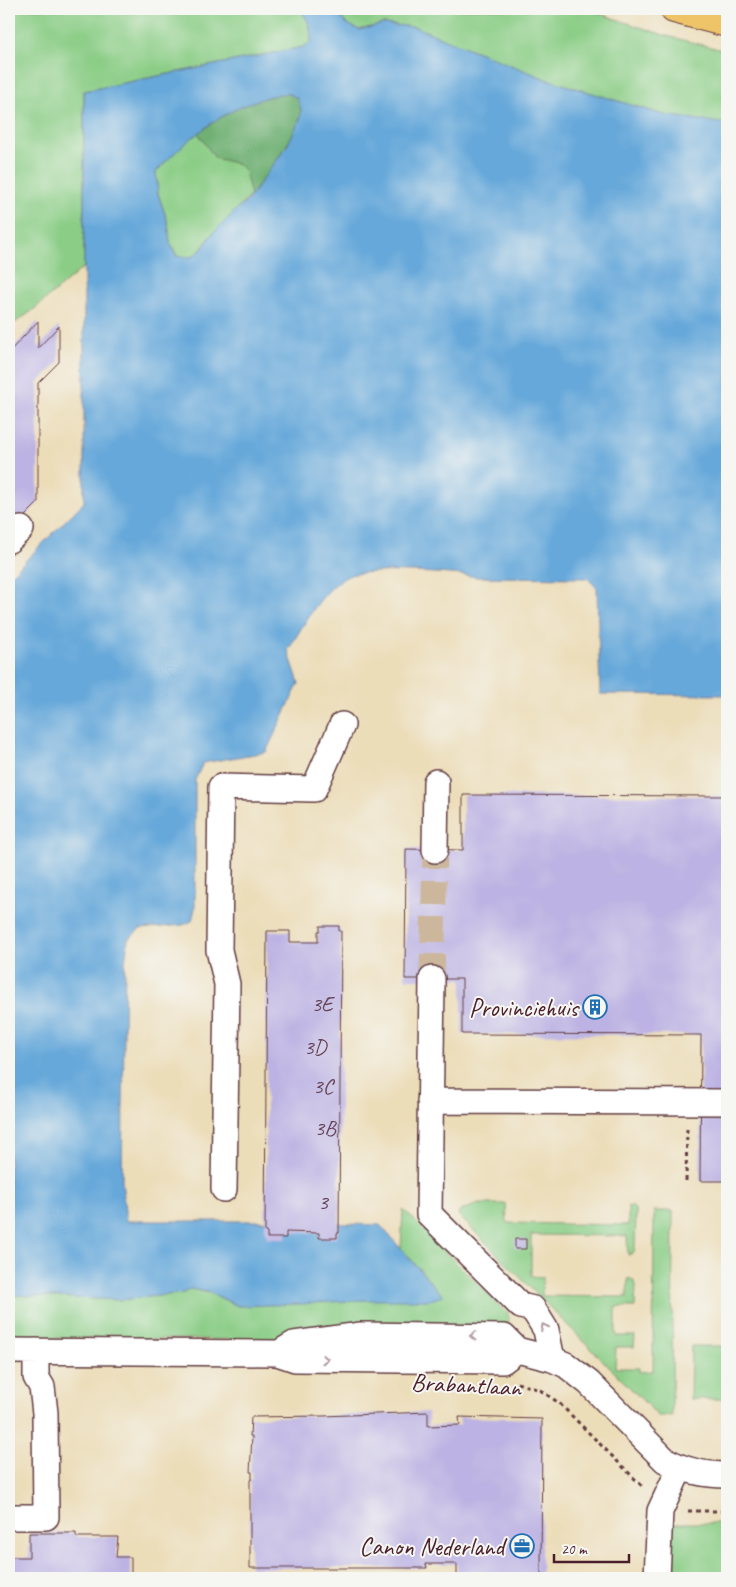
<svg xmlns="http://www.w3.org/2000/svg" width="736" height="1587" font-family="Caveat,sans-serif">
<rect width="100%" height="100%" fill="#f6f6f2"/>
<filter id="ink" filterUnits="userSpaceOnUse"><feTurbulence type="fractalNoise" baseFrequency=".02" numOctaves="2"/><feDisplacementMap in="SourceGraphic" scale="10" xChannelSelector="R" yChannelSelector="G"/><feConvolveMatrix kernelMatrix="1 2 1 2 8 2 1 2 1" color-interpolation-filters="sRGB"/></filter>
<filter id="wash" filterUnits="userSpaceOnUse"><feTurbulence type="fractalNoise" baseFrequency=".0096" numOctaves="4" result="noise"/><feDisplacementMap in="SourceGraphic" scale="20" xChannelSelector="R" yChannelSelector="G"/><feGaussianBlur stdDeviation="1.12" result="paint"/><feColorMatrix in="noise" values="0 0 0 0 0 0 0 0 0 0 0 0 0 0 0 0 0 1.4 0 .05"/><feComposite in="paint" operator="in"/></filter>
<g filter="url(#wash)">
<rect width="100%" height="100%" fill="#ecddb9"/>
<path fill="#8bcd86" stroke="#6a7658" d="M 9,9 L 298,9 C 309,18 311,27 311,42 L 303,47 L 84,91 L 84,267 L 32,311 L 9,327 Z
M 333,9 L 586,9 L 667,36 L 727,51 L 727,124 L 664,115 L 546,79 L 415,27 L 383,24 L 359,30 L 346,23 Z
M 198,133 L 215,158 L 238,164 L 245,171 L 251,195 L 213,233 L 201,250 L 192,257 L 178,257 L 170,243 L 168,223 L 158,194 L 156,172 L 175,151 Z
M 479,1204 L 506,1204 L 507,1223 L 628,1225 L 628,1206 L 633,1207 L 636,1212 L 635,1249 L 633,1253 L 628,1255 L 627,1236 L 531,1235 L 531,1276 L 543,1277 L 542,1296 L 627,1297 L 628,1278 L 633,1280 L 636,1285 L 635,1307 L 616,1307 L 616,1336 L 635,1336 L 634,1347 L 616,1347 L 615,1368 L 639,1368 L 639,1372 L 653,1371 L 654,1211 L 673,1211 L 672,1416 L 658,1416 L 459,1216 L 458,1213 L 461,1210 Z
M 403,1209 L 508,1314 L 509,1321 L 505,1329 L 289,1340 L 26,1338 L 9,1330 L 9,1295 L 120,1300 L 184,1293 L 191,1289 L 210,1293 L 238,1306 L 443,1296 L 401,1248 Z
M 691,1346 L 727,1346 L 727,1399 L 690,1399 Z
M 672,1523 L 727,1523 L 727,1578 L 671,1578 Z"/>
<path fill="#70b073" stroke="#5d684f" d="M 287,93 L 297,98 C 298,101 300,105 301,109 C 305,128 263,177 251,195 L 245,171 L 238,164 L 215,158 L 198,133 C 223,113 256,97 287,93 Z"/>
<path fill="#66a8da" stroke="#586482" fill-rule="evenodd" d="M 298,9 L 333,9 L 346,23 L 359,30 L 383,24 L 415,27 L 546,79 L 664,115 L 727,124 L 727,695 L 600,694 L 597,588 L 587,578 L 477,577 C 456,573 365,568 348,576 C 320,591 305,624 288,650 L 299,683 L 266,752 L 203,763 L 195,780 L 195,908 L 192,921 L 183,925 L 140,929 L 128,939 L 125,962 L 122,1181 L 126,1221 L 259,1221 L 380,1225 L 443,1296 L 430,1300 L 363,1300 L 300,1304 L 238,1306 L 211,1293 L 191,1289 L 184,1293 L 120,1300 L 9,1295 L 9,577 L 84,502 L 84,91 L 303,47 L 311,42 C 311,27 309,18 298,9 ZM 287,93 L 297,98 L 301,110 L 300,119 L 287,146 L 247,201 L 236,210 L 213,233 L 201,250 L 192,257 L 176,256 L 170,243 L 168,223 L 158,194 L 156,172 C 190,135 235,100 287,93 Z"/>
<g id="blocks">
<path fill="#bcb2e3" d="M 38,321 L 38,348 L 59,326 L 59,362 L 38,383 L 38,503 L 9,532 L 9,352 Z
M 463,795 L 727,796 L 727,1181 L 700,1181 L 701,1035 L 462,1034 L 462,979 L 405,979 L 406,849 L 463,850 Z
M 320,926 L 339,926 L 339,931 L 341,931 L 339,1233 L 337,1233 L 337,1238 L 319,1238 L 319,1233 L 286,1232 L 286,1238 L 267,1238 L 267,1233 L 265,1232 L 267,931 L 290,931 L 290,942 L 318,942 L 318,931 L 320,931 Z
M 515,1239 L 526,1239 L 526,1249 L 515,1249 Z
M 428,1412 L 428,1426 L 460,1425 L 459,1417 L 542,1419 L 541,1578 L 457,1578 L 457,1564 L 426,1564 L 427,1568 L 250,1568 L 250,1480 L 252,1479 L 252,1472 L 250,1472 L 252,1436 L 250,1436 L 251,1417 L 323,1416 Z
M 29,1533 L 76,1533 L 76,1537 L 118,1537 L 116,1557 L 131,1557 L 131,1578 L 9,1578 L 9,1557 L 29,1557 Z"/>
</g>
</g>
<g filter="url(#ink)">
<use href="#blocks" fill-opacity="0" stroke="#623c40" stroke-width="1"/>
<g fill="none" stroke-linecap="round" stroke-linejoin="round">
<path stroke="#ccb79d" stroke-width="25" stroke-dasharray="25 12" stroke-linecap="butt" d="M 432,979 L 435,850"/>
<g stroke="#623c40" stroke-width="28">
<path id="minor" d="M 9,540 L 21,529
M 435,850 L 436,782
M 432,979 L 429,1214 L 521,1306 L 533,1309 L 546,1330 L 552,1359
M 430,1101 L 727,1102
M 224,1189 L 227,984 L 219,950 L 221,787 L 314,789 L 342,725
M 284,1350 L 294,1344 L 361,1335 L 504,1337 L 517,1350 L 552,1359 L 566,1365 L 589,1383 L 665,1460 C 685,1471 704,1475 727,1475
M 9,1351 L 277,1353 L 295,1359 L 503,1361 L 517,1350
M 9,1517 L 46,1517 L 45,1413 L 42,1387 L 36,1377 L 36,1351
M 657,1578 L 660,1511 L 680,1468"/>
</g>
<g stroke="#623c40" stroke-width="30">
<path id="highway" d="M 674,9 L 727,23"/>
</g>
<path stroke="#623c40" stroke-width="3" stroke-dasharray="4 4" stroke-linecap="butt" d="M 686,1181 L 687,1127
M 517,1383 L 540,1390 L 559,1403 L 643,1487
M 688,1511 L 727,1511"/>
<use href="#minor" stroke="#fff" stroke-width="25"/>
<use href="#highway" stroke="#efc469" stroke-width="28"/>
</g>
<defs><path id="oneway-chevron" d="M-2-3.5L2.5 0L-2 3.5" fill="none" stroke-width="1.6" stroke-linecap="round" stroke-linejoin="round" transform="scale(1.25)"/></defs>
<g stroke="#ae9aa0">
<use href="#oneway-chevron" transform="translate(544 1327) rotate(-117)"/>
<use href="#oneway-chevron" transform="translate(473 1336) rotate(-179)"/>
<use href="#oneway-chevron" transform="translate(325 1359)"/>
</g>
</g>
<defs>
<g id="building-ring" transform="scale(1.25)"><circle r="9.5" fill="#f6f6f2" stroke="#1f6fb2" stroke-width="1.5"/><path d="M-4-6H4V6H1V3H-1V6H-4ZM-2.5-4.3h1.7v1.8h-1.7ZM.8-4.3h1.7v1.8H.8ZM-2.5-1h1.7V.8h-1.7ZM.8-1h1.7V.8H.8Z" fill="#1f6fb2"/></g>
<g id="office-ring" transform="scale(1.25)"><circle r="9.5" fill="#f6f6f2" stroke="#1f6fb2" stroke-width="1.5"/><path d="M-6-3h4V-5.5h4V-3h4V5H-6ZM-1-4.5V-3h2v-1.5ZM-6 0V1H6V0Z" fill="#1f6fb2"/></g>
</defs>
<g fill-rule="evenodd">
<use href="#building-ring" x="595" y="1007"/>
<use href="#office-ring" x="522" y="1546"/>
</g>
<g text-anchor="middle" stroke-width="4" stroke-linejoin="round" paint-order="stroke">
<g font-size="22" fill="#664459">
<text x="322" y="1011">3E</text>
<text x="315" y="1054">3D</text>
<text x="323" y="1093">3C</text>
<text x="325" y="1135">3B</text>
<text x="323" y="1209">3</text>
</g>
<g font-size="25" fill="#4a1f2b" stroke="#f6f6f2" text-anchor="end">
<text x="578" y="1016">Provinciehuis</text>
<text x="504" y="1555">Canon Nederland</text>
</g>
<g font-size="25" fill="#4a1f2b" stroke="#f6f6f2">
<text transform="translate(466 1384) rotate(3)" y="9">Brabantlaan</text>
</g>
</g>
<rect width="736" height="1587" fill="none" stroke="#f6f6f2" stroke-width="30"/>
<path d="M554 1554v8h75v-8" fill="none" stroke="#4a1f2b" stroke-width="2.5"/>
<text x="561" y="1554" font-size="15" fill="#4a1f2b" stroke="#f6f6f2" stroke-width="4" paint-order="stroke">20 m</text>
</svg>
